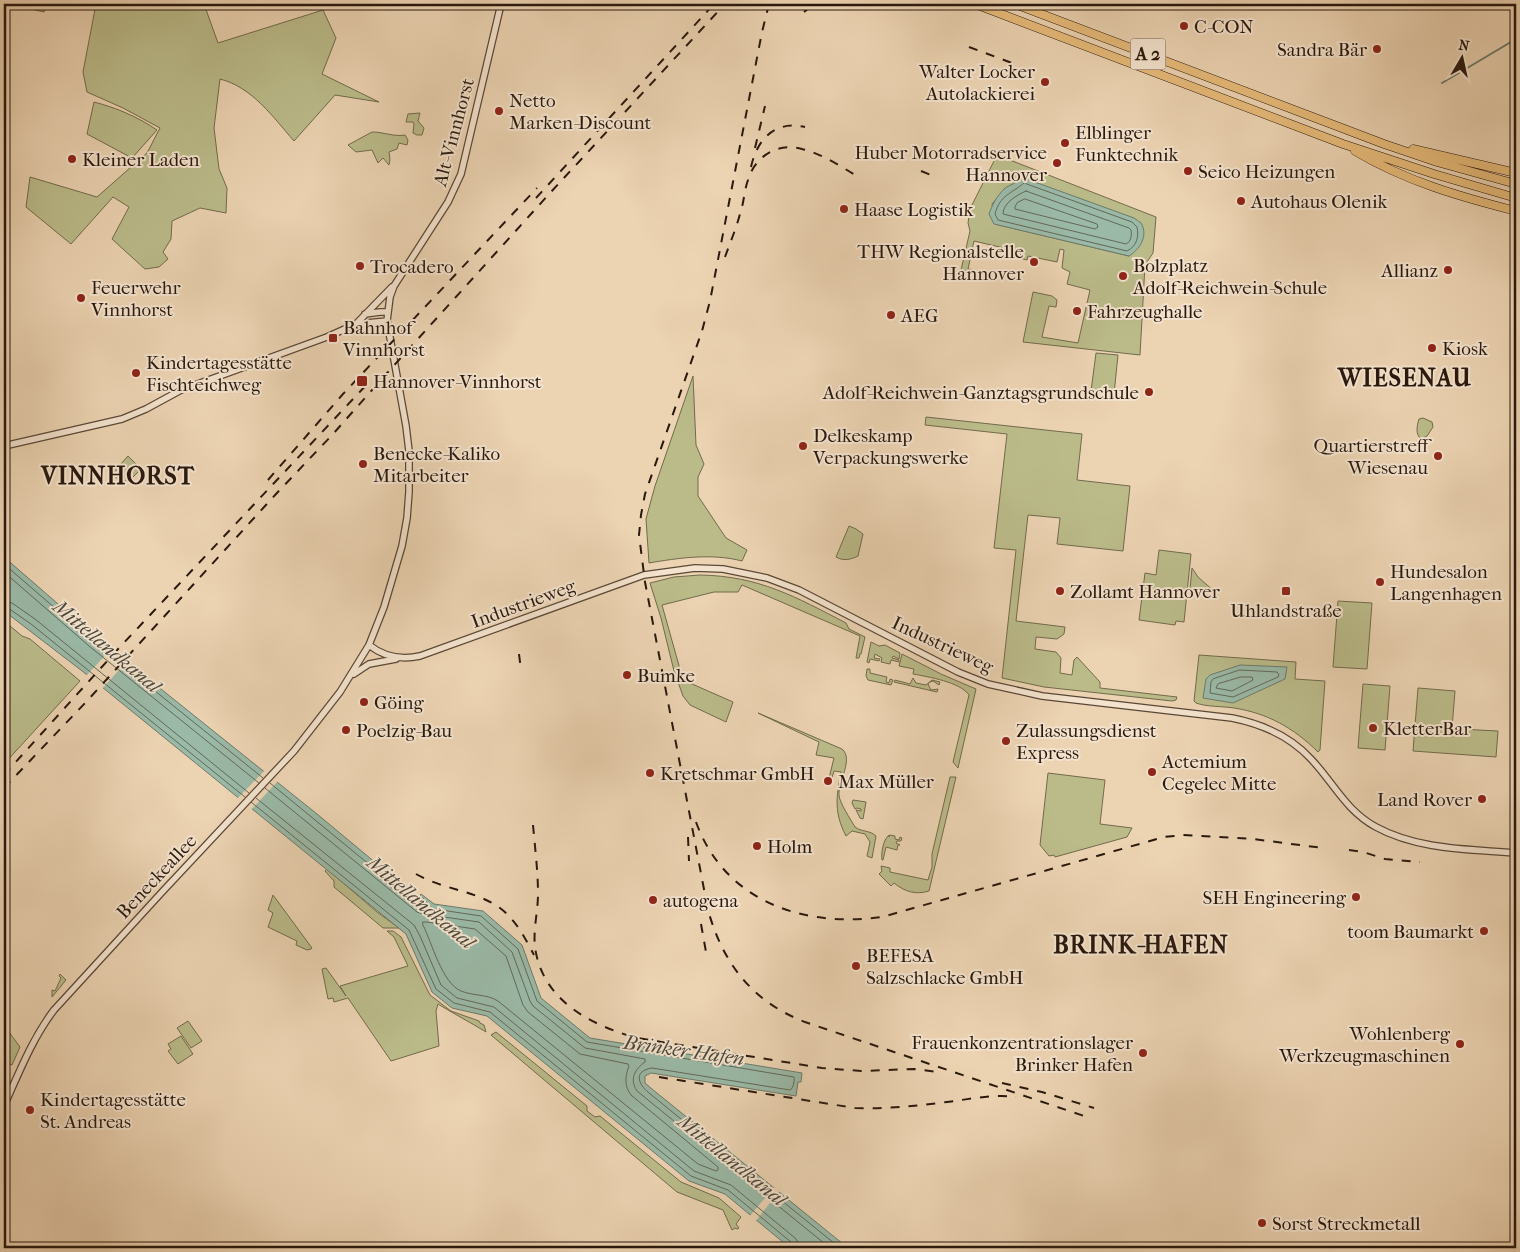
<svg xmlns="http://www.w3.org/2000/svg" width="1520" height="1252" font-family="'IM FELL French Canon',serif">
<rect width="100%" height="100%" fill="#ecd3b2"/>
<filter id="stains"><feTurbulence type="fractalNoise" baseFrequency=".004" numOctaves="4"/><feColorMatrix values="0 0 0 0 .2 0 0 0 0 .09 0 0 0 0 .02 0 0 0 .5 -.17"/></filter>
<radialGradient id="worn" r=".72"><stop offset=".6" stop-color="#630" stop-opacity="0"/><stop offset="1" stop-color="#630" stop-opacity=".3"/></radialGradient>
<path fill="#bbbb8a" stroke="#726a4c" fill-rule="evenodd" d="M 9,4 L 47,4 L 44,12 Z
M 96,4 L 204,4 L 218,43 L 323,10 L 336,38 L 322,74 L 379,102 L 335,95 L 294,141 C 273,117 252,87 220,79 L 214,128 L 219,169 L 227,188 L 226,213 L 200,208 L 172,221 L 171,239 L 163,252 L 168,259 L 159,267 L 145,269 L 112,239 L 129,207 L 113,197 L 71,244 L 26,207 L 30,177 L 97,197 L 147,153 L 160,128 L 123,108 L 87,92 L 83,72 Z
M 94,102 C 117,108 138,117 157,130 L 132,158 L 87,134 Z
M 420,113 L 418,121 L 424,128 L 422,135 L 417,135 L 413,133 L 414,124 L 413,122 L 406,122 L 408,114 Z
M 372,132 C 384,132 394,137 405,135 L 408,140 L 407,145 L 399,143 L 397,149 L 389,152 L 390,159 L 389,165 L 383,158 L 378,163 L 372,150 L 356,152 L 348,145 Z
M 997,155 L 1156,217 L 1153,253 L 1145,265 L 1140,355 L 1023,342 L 1033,292 L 1052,296 L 1057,300 L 1056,307 L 1049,306 L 1042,337 L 1078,343 L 1090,290 L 1067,284 L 1070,272 L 1062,268 L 1064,250 L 1060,249 L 1057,262 L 1028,256 L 1027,260 L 1020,258 L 1021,252 L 974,241 L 968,269 L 975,270 L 974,272 L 961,270 L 970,231 L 968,223 L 970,209 ZM 1018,182 L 1129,256 L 995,224 L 992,204 L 1005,189 Z
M 1096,353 L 1118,355 L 1114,394 L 1091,391 Z
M 693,376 L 696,445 L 704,464 L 698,477 L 698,496 L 726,538 L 747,550 L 742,561 C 712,553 678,558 649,563 L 646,519 L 655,486 Z
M 926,417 L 1082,434 L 1077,480 L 1130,486 L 1123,551 L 1057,544 L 1060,518 L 1028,515 L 1016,621 L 1065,627 L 1064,634 L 1057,639 L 1036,637 L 1035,649 L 1056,652 L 1061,658 L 1060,673 L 1072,675 L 1074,660 L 1077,657 L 1100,682 L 1100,688 L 1177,697 L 1176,700 L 1172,701 L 1044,687 L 1002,678 L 1016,550 L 994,548 L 1007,434 L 925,425 Z
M 1423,418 L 1432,422 L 1433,427 L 1427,436 L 1421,439 C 1415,434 1417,426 1419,419 Z
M 128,456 L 141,469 L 130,480 L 121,482 L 112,474 Z
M 849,526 L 856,529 L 863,534 L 858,556 C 850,560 843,561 836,557 Z
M 1159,550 L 1191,554 L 1184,622 L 1176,621 L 1175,625 L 1139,620 L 1145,573 L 1156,575 Z
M 1192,568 L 1198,577 L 1215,592 L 1190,589 Z
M 700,575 C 759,576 796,597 846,623 L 849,629 L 865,637 L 861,654 L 860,654 L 859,658 L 856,658 L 860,636 L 742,585 L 738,592 L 714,592 L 662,605 L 683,680 L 733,702 L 726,722 L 690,705 L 683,696 L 674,671 L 661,618 L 650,583 L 674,577 Z
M 1338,601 L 1372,603 L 1367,669 L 1333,667 Z
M 4,621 L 22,636 L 30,639 L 80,681 L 4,764 Z
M 871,642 L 879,646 L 885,645 L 900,653 L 899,659 L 893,656 L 892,658 L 899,660 L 899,662 L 891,660 L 890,664 L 881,662 L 882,658 L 875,654 L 874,658 L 880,659 L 879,661 L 870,659 L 869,663 L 867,662 Z
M 902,654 L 941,674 L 976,689 L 958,768 L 953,762 L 969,695 C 960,682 929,677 913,674 L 914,669 L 899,666 Z
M 1199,655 L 1296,662 L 1295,679 L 1325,681 L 1320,750 L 1318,752 C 1294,728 1267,713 1234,708 C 1221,706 1207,707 1196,703 L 1194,701 Z
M 867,669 L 870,669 L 870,673 L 887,677 L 886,682 L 889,683 L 890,679 L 893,680 L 891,685 L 868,680 L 866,676 Z
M 913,678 L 916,683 L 926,685 L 932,680 L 940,682 L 939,685 L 933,681 L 930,682 L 928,684 L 931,690 L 938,689 L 937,692 L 894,682 L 895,680 L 910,684 Z
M 1363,684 L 1390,686 L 1385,750 L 1358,748 Z
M 1418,688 L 1455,691 L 1452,728 L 1456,731 L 1459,729 L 1498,731 L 1496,757 L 1413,751 Z
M 758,713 L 842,749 C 854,759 838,781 839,795 C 839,802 851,820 855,827 C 861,832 870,830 876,836 L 872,858 L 867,856 L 870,842 L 865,834 L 852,831 L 846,836 C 834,813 836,797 841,772 L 834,771 L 831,781 L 828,782 L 834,758 L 816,755 L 819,742 Z
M 1048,773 L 1105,780 L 1100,824 L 1132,828 L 1127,837 L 1055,857 L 1054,855 L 1049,856 L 1040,845 Z
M 950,777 L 956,777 L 929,891 C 916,895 905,892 894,883 L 891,886 L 879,874 L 882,871 L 881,866 L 890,868 L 890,872 L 928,880 L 932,867 L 932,854 Z
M 853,800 L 866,802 L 863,819 L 860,818 L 856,810 L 861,811 L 861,809 L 857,808 L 855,809 L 852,803 Z
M 889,835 L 889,837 L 890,835 L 895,836 L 895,839 L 899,840 L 900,837 L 902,838 L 901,841 L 897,841 L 896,843 L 900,845 L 898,845 L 897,850 L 886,847 L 883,860 L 882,860 C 881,853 883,840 889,835 Z
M 327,869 L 377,912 L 399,928 L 383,928 L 334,887 L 334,881 L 325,871 Z
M 273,895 L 312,948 L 311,949 L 307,950 L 296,945 L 297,941 L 268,927 L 273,913 L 268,910 Z
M 387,931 L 393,931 L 401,937 L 430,995 L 451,1011 L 479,1021 L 480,1023 L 484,1025 L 486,1032 C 470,1022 454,1014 438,1004 L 436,1011 L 439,1046 L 391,1061 L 348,998 L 334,1002 L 333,998 L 328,999 L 322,969 L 326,968 L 346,996 L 340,986 L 408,966 L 394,937 Z
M 60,974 L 66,980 L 52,997 L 52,990 L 55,991 L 61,978 L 59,976 Z
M 188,1021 L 202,1041 L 191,1048 L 177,1028 Z
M 4,1030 L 9,1032 L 20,1047 L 12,1065 L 4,1062 Z
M 496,1032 L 587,1106 L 587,1111 L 595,1117 L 600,1116 L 681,1182 L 719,1198 L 741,1217 L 736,1224 L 739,1228 L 737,1229 L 735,1228 L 732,1230 L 723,1210 L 677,1192 L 491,1035 Z
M 181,1036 L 193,1054 L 178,1064 L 168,1051 L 171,1049 L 168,1044 Z"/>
<path fill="#9ab9a7" stroke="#6d796a" d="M 1021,177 L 1134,218 C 1136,220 1139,221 1141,223 C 1149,236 1139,250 1129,256 L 994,224 L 989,214 C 992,205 997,196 1004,189 C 1010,184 1017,184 1021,177 Z
M 4,557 L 96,637 L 317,814 L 424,903 L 428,903 L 420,895 L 421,894 L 434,904 L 483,911 L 522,945 L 541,998 L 590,1038 L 802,1073 L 801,1082 L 798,1082 L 796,1096 L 651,1073 L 645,1076 L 645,1083 L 652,1089 L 848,1248 L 790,1248 L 725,1194 L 689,1181 L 487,1016 L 452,1008 L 432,992 L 406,934 L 86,674 L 4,611 Z
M 1240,665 L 1287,667 L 1285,679 L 1233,703 L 1203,698 L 1206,679 L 1210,675 Z"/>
<path fill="#ecd3b2" d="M 113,647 L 128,660 L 101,690 L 85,677 Z
M 265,770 L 278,781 L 250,811 L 236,800 Z
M 775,1186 L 780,1190 L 755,1222 L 749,1217 Z"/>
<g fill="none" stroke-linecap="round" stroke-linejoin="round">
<path stroke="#62685a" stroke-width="1" d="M 1024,183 L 1132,222 L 1137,227 C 1139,237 1137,246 1127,251 L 998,220 L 995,214 C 1000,195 1011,194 1024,183 Z
M 1026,191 L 1129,228 L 1131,230 C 1132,235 1131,242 1126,244 L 1003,214 C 1003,203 1017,195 1026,191 Z
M 1025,199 L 1097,224 L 1098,227 L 1095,229 L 1015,209 L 1015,207 L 1017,203 Z
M 4,564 L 93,641 L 263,778
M 4,572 L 89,646 L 259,783
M 4,601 L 12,603 L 35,619 L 249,793
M 4,607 L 8,608 L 31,624 L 245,797
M 1240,670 L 1277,672 L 1279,675 L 1278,677 L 1233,697 L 1210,693 L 1211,682 L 1213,679 Z
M 1241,677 L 1252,677 L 1253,680 L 1232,691 L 1216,688 L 1218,684 Z
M 270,783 L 421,907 L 481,916 L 518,949 L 537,1001 L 587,1042 L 794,1077 C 795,1080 793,1089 790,1090 L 652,1068 C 633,1071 638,1084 649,1093 L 840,1248
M 265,788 L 417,912 L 423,914 L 479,922 L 512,952 L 530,1001 L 533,1006 L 585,1048 L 645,1059 L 645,1062 C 635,1069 629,1079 637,1091 L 830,1248
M 256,798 L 414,925 L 420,936 L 441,985 L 457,998 L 494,1007 L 694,1171 L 731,1185 L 795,1238 L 799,1243 L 799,1248
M 251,802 L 409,930 L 436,989 L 454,1003 L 490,1012 L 691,1176 L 728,1190 L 791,1242 L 793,1248
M 423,922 L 427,922 L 475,929 L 506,956 L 523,1005 L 528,1012 L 580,1054 L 628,1064 L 629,1066 C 625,1076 624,1086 631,1095 L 718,1167 L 718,1170 L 716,1171 L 698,1164 L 498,1001 C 487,994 473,996 461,991 C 442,983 432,943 423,925 Z"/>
<path stroke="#6d796a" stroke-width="2" d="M 1442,83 L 1516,39"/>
<g stroke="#5a4737" stroke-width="8">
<path id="tertiary" d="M 365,314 L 380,312 L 387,312
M 356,324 L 392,287
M 4,446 L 122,419 L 146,409 L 181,390 L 327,337 L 356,324 L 387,321
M 369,645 C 384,657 401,660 420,656 L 644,575 L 695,568 L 723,569 L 767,578 L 799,590 L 958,672 L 988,684 L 1042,696 L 1232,718 C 1262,724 1289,735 1311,759 C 1333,782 1346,811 1376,827 C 1418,850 1470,849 1516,853
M 354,674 L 369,664 L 396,659
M 4,1106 C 19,1073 32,1039 54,1010 L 163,891 L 294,751 L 340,692 L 369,645 L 384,607 L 402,546 L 407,518 L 409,492 L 409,451 L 406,426 L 387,321 L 390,297 L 394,286 L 448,202 L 461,174 L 501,4"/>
</g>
<g stroke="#29180e" stroke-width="8">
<path id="secondary" d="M 4,1245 L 6,1248"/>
</g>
<g stroke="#29180e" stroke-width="9">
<path id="motorway" d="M 975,4 L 1343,144 L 1434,174 L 1516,198
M 1015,4 L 1384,144 L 1437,162 L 1516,184
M 1413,149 L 1516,173
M 1355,151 C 1405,181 1461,197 1516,211"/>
</g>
<use href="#tertiary" stroke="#f3e2cd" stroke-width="5.5"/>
<use href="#secondary" stroke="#f3e2cd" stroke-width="6"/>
<use href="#motorway" stroke="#e6ba79" stroke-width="8"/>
<path stroke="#29180e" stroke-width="2" stroke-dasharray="9 9" stroke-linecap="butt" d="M 769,4 L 762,32 L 710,301 L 702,331 L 645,494 L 641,515 L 639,535 L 645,582 L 708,910 C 723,964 753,1002 805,1022 L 1090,1118
M 804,12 L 814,4
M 969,47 L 1012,63
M 755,148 L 765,106
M 751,167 C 757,140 774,120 805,127
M 921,171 L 936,177
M 536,198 L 714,4
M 725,257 C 730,243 736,229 740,214 C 744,203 744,191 748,180 C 755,156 778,142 802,149 C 822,154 840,166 857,176
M 268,480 L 343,394 L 537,188
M 519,654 L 521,670
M 4,775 L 119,648 L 370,381
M 4,788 L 86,702 L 276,494 L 333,434 L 388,372 L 550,193 L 725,4
M 696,822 C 725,902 804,928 882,917 L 1164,837 L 1183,835 L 1253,839 L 1323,848
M 533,825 C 535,848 538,871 538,894 C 538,912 533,929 535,947 C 542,1000 590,1025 637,1038 L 822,1068 L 861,1071 L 914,1069 L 938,1072
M 688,837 L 689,861
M 1349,850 L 1363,852 L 1385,859 L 1420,862
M 416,874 C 425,879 435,883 445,886 C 464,892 483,896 500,908 C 516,920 525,938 534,955
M 701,924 L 706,952
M 659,1077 L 855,1108 C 887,1109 916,1106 947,1102 C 970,1099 994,1094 1016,1097
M 1002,1083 L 1042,1092 L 1094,1108"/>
</g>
<g fill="#8f2418" stroke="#f3e2cd" stroke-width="2">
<circle cx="1184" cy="26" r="5"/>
<circle cx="1377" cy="49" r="5"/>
<circle cx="1045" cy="82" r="5"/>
<circle cx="499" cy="111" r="5"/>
<circle cx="1065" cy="143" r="5"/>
<circle cx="72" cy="159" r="5"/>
<circle cx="1057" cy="163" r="5"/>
<circle cx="1188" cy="171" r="5"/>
<circle cx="1241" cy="201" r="5"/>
<circle cx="844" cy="209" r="5"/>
<circle cx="1034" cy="262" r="5"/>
<circle cx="360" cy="266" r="5"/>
<circle cx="1448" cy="270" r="5"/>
<circle cx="1123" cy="276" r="5"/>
<circle cx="81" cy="298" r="5"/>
<circle cx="1077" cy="311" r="5"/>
<circle cx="891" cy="315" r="5"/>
<rect x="328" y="333" width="10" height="10" rx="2.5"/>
<circle cx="1432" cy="348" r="5"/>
<circle cx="136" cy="373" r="5"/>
<rect x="356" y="375" width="12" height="12" rx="2.5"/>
<circle cx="1149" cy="392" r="5"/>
<circle cx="803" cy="446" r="5"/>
<circle cx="1438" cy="456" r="5"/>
<circle cx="363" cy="464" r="5"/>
<circle cx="1380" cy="582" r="5"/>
<circle cx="1060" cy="591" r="5"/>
<rect x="1281" y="586" width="10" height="10" rx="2.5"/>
<circle cx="627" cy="675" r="5"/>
<circle cx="364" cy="702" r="5"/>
<circle cx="1373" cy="728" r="5"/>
<circle cx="346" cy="730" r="5"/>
<circle cx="1006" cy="741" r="5"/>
<circle cx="1152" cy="772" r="5"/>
<circle cx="650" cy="773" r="5"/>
<circle cx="828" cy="781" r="5"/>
<circle cx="1482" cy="799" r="5"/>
<circle cx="757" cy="846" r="5"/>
<circle cx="1356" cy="897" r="5"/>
<circle cx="653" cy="900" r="5"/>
<circle cx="1484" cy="931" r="5"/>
<circle cx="856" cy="966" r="5"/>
<circle cx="1460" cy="1044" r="5"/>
<circle cx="1143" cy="1053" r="5"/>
<circle cx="30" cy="1110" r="5"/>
<circle cx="1262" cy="1223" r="5"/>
</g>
<g text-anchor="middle" stroke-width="4" stroke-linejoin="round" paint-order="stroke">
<rect fill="#f3e2cd" stroke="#665547" stroke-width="1" x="1130.5" y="38.5" width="35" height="31" rx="4"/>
<g font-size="18" font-weight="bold" fill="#29180e">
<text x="1148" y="60">A 2</text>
</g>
<g font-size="19" fill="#29180e" stroke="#f3e2cd" text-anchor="start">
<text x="1194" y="33">C-CON</text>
<text x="1367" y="56" text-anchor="end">Sandra Bär</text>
<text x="1035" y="78" text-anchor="end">Walter Locker<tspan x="1035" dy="22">Autolackierei</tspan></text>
<text x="509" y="107">Netto<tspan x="509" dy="22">Marken-Discount</tspan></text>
<text x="1075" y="139">Elblinger<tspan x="1075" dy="22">Funktechnik</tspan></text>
<text x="1047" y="159" text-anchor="end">Huber Motorradservice<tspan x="1047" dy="22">Hannover</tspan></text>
<text x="82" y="166">Kleiner Laden</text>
<text x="1198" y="178">Seico Heizungen</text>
<text x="1251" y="208">Autohaus Olenik</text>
<text x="854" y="216">Haase Logistik</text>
<text x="1024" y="258" text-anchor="end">THW Regionalstelle<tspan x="1024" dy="22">Hannover</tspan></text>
<text x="1133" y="272">Bolzplatz<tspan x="1133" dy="22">Adolf-Reichwein-Schule</tspan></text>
<text x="370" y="273">Trocadero</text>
<text x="1438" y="277" text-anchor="end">Allianz</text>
<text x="91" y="294">Feuerwehr<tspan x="91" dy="22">Vinnhorst</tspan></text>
<text x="1087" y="318">Fahrzeughalle</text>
<text x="901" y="322">AEG</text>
<text x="343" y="334">Bahnhof<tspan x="343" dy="22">Vinnhorst</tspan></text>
<text x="1442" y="355">Kiosk</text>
<text x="146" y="369">Kindertagesstätte<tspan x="146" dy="22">Fischteichweg</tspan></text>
<text x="373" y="388">Hannover-Vinnhorst</text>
<text x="1139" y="399" text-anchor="end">Adolf-Reichwein-Ganztagsgrundschule</text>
<text x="813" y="442">Delkeskamp<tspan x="813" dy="22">Verpackungswerke</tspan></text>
<text x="1428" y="452" text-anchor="end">Quartierstreff<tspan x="1428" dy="22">Wiesenau</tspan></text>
<text x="373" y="460">Benecke-Kaliko<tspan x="373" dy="22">Mitarbeiter</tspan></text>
<text x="1390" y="578">Hundesalon<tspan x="1390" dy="22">Langenhagen</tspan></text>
<text x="1070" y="598">Zollamt Hannover</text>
<text x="1286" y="617" text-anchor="middle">Uhlandstraße</text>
<text x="637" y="682">Bumke</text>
<text x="374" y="709">Göing</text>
<text x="1383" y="735">KletterBar</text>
<text x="356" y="737">Poelzig-Bau</text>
<text x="1016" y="737">Zulassungsdienst<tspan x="1016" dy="22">Express</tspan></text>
<text x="1162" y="768">Actemium<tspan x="1162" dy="22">Cegelec Mitte</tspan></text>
<text x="660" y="780">Kretschmar GmbH</text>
<text x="838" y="788">Max Müller</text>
<text x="1472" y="806" text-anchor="end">Land Rover</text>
<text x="767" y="853">Holm</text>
<text x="1346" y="904" text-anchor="end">SEH Engineering</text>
<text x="663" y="907">autogena</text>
<text x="1474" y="938" text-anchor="end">toom Baumarkt</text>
<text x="866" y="962">BEFESA<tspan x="866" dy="22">Salzschlacke GmbH</tspan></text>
<text x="1450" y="1040" text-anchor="end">Wohlenberg<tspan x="1450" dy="22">Werkzeugmaschinen</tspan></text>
<text x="1133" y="1049" text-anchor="end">Frauenkonzentrationslager<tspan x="1133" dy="22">Brinker Hafen</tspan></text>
<text x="40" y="1106">Kindertagesstätte<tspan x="40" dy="22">St. Andreas</tspan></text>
<text x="1272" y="1230">Sorst Streckmetall</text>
</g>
<g font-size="19" fill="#29180e" stroke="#f3e2cd">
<text transform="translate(453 132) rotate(-75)" y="7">Alt-Vinnhorst</text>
<text transform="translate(523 603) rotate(-20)" y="7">Industrieweg</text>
<text transform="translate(943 644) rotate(25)" y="7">Industrieweg</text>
<text transform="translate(156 876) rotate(-47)" y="7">Beneckeallee</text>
</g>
<g font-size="20" font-style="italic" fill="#4b483c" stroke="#f3e2cd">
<text transform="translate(107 646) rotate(40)" y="7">Mittellandkanal</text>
<text transform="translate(421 902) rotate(40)" y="7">Mittellandkanal</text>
<text transform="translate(684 1050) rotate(8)" y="7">Brinker Hafen</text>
<text transform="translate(732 1160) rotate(39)" y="7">Mittellandkanal</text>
</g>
<g font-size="24" font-weight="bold" letter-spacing="1" fill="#29180e" stroke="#f3e2cd">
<text x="1405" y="386">WIESENAU</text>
<text x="118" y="484">VINNHORST</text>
<text x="1141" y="953">BRINK-HAFEN</text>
</g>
</g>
<rect width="1520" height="1252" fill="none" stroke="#ecd3b2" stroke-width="20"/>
<rect x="5" y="5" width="1510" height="1242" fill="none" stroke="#29180e" stroke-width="2.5"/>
<rect x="10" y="10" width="1500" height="1232" fill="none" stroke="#29180e"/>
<g transform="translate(1462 58) rotate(9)" stroke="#f3e2cd" stroke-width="4" paint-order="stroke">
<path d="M0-4L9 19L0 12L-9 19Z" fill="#29180e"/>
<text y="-8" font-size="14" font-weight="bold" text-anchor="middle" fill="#29180e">N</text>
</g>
<rect width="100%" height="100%" filter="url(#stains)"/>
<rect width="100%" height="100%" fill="url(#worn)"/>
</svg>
